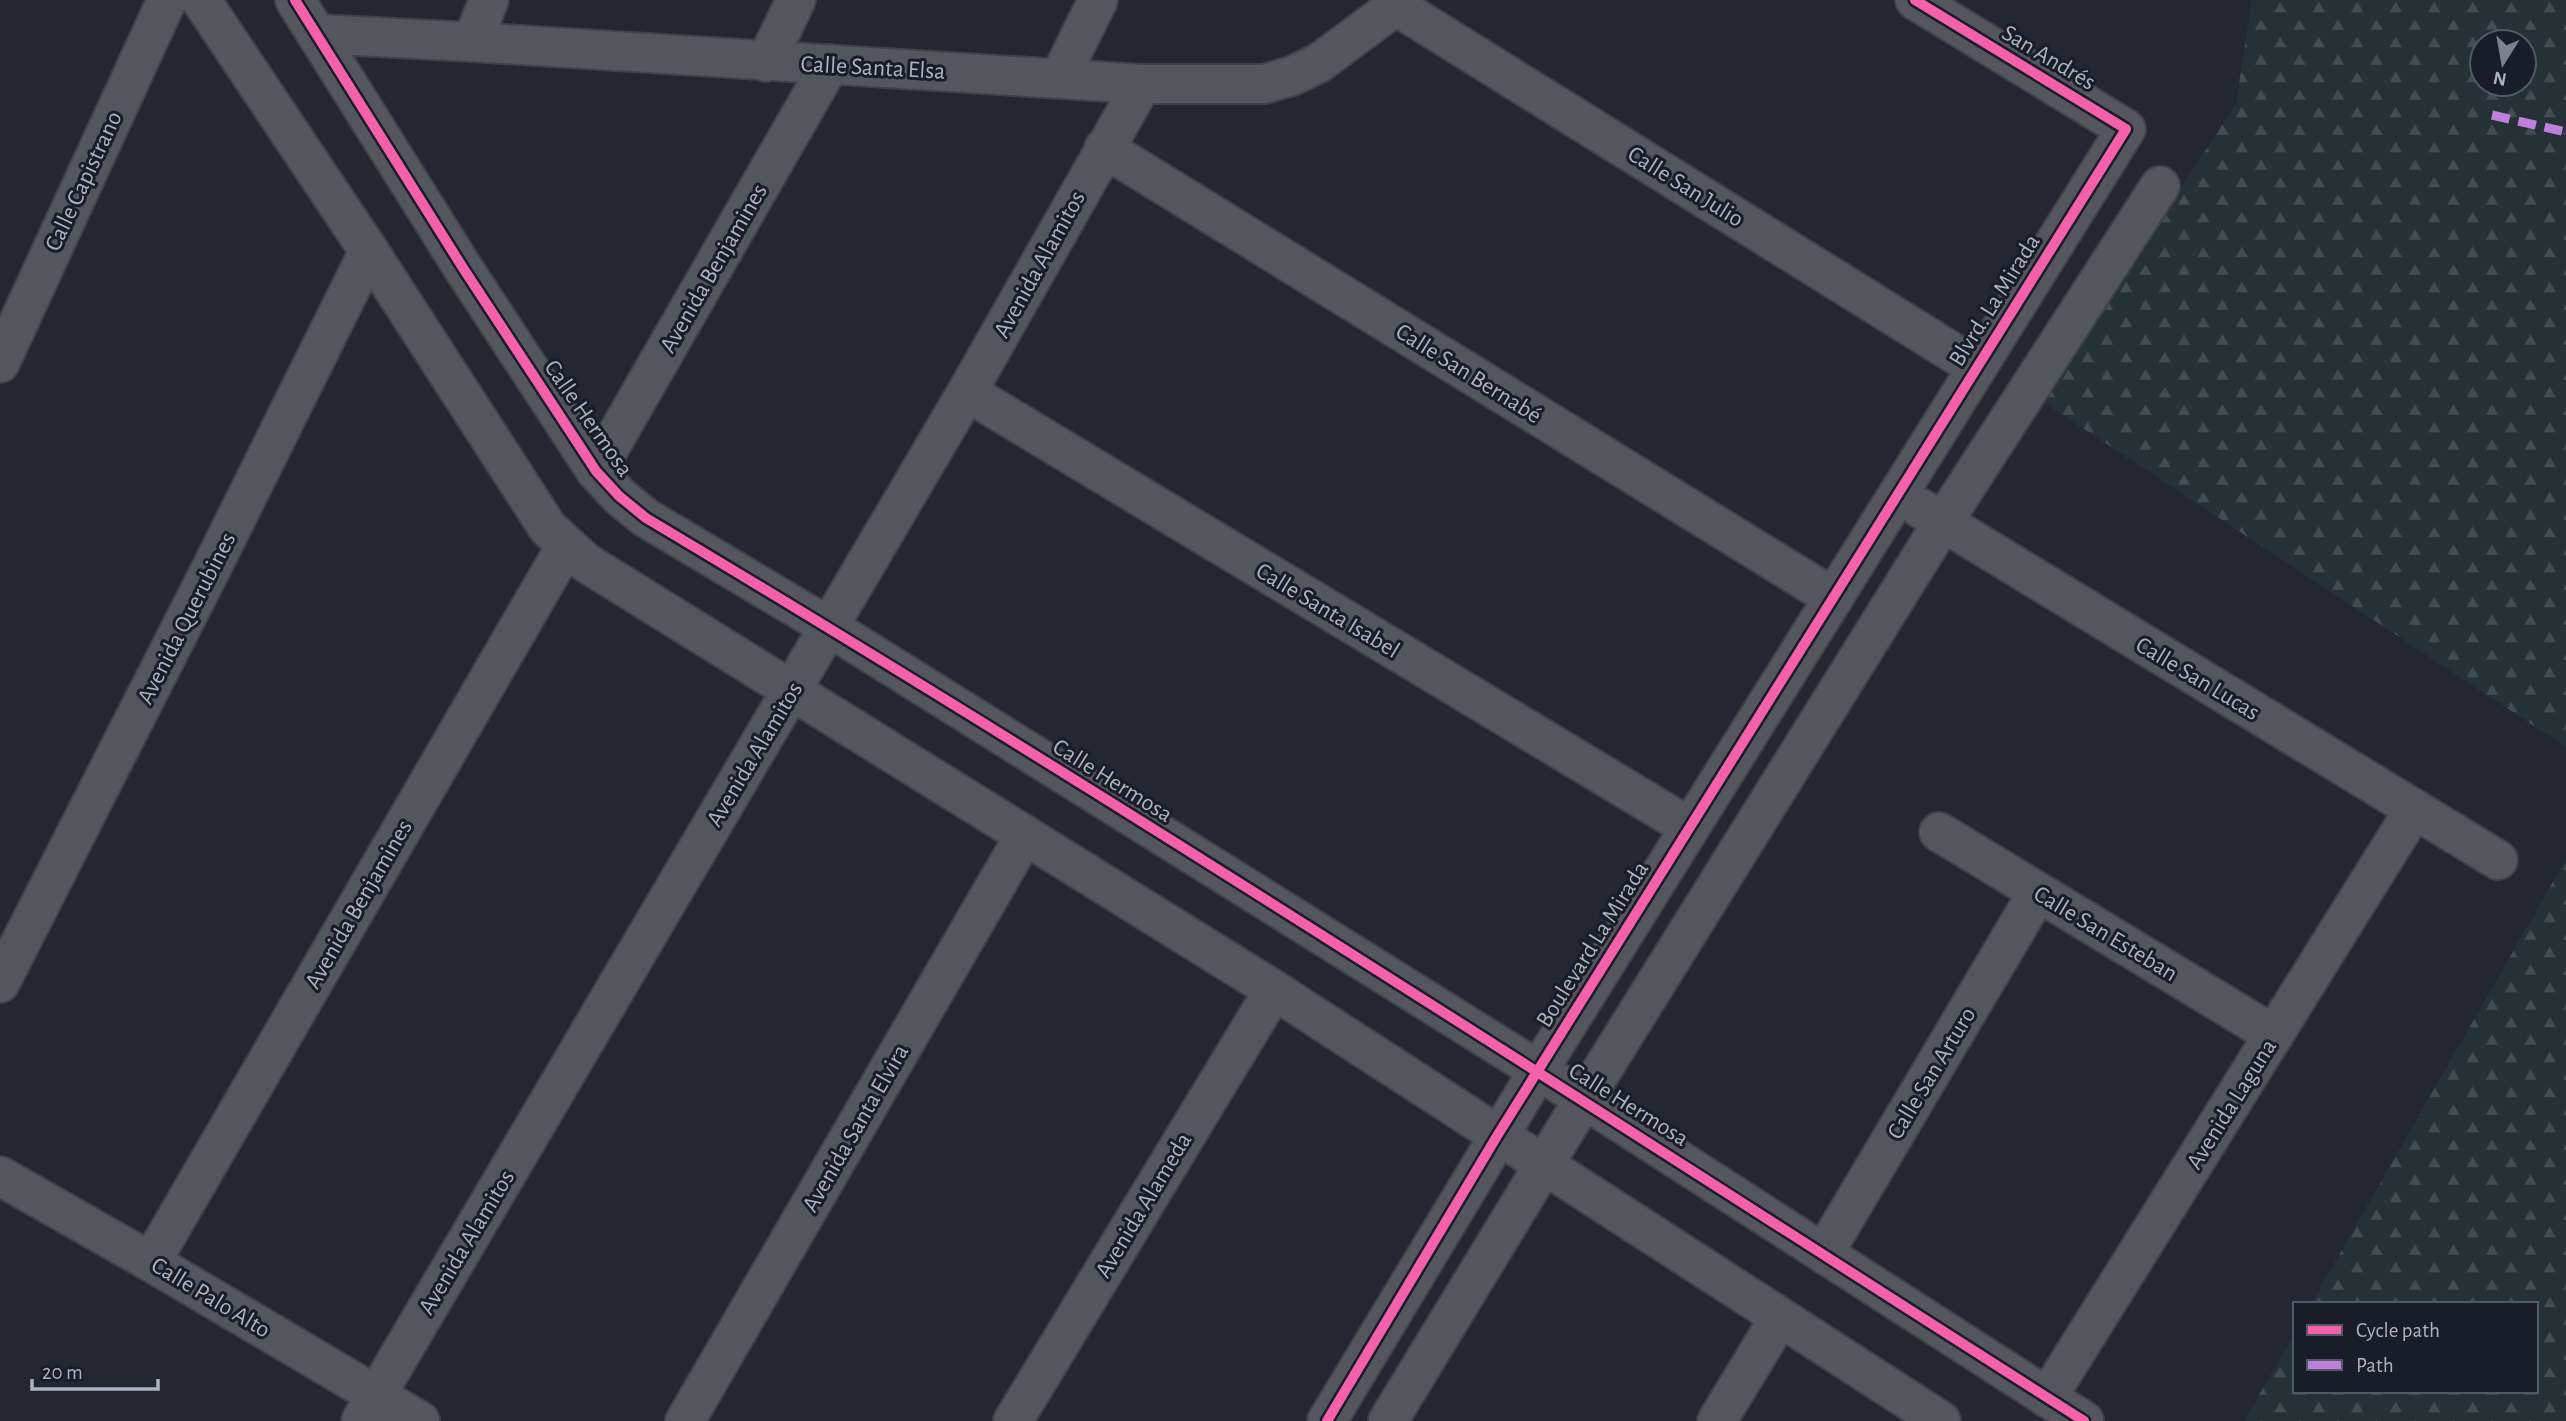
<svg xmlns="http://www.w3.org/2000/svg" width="2566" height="1421" font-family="'Alegreya Sans',sans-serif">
<defs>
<pattern id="forest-firs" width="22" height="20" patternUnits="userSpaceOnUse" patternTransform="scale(1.75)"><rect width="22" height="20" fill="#243236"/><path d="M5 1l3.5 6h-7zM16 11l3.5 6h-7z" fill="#414d51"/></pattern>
</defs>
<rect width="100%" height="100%" fill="#24272f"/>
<path fill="url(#forest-firs)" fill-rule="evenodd" d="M 2252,0 L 2566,0 L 2566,747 L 2043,402 L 2236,103 ZM 2482,42 L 2524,42 L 2524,84 L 2482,84 Z
M 2566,859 L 2566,1421 L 2244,1421 L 2295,1333 L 2295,1391 L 2536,1391 L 2536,1304 L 2311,1304 Z"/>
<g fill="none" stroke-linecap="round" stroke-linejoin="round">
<g stroke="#404248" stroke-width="42">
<path id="minor" d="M 1396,6 L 1976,367
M 318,34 L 472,42 L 1142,84 L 1264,84 L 1292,76 L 1319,63 L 1404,0
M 472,42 L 489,0
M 766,62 L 796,0
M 1059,79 L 1098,0
M 1104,148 L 1834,598
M 0,363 L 167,0
M 967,392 L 1689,827
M 596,471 L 830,64
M 1920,508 L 2498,860
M 1939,832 L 2274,1035
M 0,983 L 213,565 L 369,251
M 1538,1071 L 2126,129 L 1915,0
M 1543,1164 L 1941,1421
M 0,1176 L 151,1262 L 420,1421
M 1824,1253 L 2038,892
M 151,1262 L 566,546
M 2047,1398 L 2414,810
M 361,1421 L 967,392 L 1142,84
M 685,1421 L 1025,835
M 1013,1421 L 1274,990
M 1717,1421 L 1780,1317
M 2084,1421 L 1584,1099 L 1943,522 L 2160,186"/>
</g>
<g stroke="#404248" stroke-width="42">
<path id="tertiary" d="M 201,0 L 369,251 L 548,528 L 585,562 L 1274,990 L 1543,1164
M 295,0 L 463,268 L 596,471 L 619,496 L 646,518 L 829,627 L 1584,1099 L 1388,1421
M 1327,1421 L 1538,1071"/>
</g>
<use href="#minor" stroke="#54565d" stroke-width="38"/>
<use href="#tertiary" stroke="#54565d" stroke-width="38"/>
<path stroke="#c07fdc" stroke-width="9" stroke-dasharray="18 9" stroke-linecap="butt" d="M 2492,115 L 2566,132"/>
<g stroke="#181d28" stroke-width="15">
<path id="cycleway" d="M 295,0 L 463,268 L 596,471 L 619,496 L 646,518 C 1132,808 1606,1117 2084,1421
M 1327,1421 L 1497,1136 L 2126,129 L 1915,0"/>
</g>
<use href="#cycleway" stroke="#f560ab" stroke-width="10"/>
</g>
<g text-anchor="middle" stroke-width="6" stroke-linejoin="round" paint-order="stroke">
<g font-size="24" fill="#acb2c1" stroke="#181d28">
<text transform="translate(2049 57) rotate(31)" y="8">San Andrés</text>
<text transform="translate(873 67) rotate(3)" y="8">Calle Santa Elsa</text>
<text transform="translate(83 181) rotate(-65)" y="8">Calle Capistrano</text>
<text transform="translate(1686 186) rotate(32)" y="8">Calle San Julio</text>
<text transform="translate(1039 264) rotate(-61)" y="8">Avenida Alamitos</text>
<text transform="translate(713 268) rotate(-60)" y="8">Avenida Benjamines</text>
<text transform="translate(1994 300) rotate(-58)" y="8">Blvrd. La Mirada</text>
<text transform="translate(1469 373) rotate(32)" y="8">Calle San Bernabé</text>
<text transform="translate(589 418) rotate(55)" y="8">Calle Hermosa</text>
<text transform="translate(1328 610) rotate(31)" y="8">Calle Santa Isabel</text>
<text transform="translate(186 618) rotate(-63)" y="8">Avenida Querubines</text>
<text transform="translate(2198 678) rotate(31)" y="8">Calle San Lucas</text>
<text transform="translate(754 754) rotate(-59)" y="8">Avenida Alamitos</text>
<text transform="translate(1113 780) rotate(32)" y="8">Calle Hermosa</text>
<text transform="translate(358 904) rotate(-60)" y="8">Avenida Benjamines</text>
<text transform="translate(2106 933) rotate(31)" y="8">Calle San Esteban</text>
<text transform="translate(1592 944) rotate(-58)" y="8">Boulevard La Mirada</text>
<text transform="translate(1931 1073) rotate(-59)" y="8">Calle San Arturo</text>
<text transform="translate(1629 1104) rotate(32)" y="8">Calle Hermosa</text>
<text transform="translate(2231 1104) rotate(-58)" y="8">Avenida Laguna</text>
<text transform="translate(855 1128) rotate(-60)" y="8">Avenida Santa Elvira</text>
<text transform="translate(1143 1205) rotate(-59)" y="8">Avenida Alameda</text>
<text transform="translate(466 1242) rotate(-59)" y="8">Avenida Alamitos</text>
<text transform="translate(211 1297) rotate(31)" y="8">Calle Palo Alto</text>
</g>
</g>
<rect x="2293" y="1302" width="245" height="91" fill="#181d28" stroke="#535965" stroke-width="2"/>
<rect x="2307" y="1325" width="35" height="10" fill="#f560ab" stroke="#535965" stroke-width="2"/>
<text x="2356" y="1337" font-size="21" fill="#acb2c1">Cycle path</text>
<rect x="2307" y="1360" width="35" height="10" fill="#c07fdc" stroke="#535965" stroke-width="2"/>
<text x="2356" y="1372" font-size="21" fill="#acb2c1">Path</text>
<g transform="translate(2503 63) rotate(191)"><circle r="33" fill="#181d28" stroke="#535965" stroke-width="2"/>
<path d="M0-5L12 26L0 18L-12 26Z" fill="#7c818e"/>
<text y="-10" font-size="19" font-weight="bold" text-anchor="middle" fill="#acb2c1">N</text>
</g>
<path d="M32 1379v10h126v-10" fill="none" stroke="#acb2c1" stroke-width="3.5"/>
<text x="42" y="1379" font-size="21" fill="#acb2c1" stroke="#181d28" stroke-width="5" paint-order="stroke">20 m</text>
</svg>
